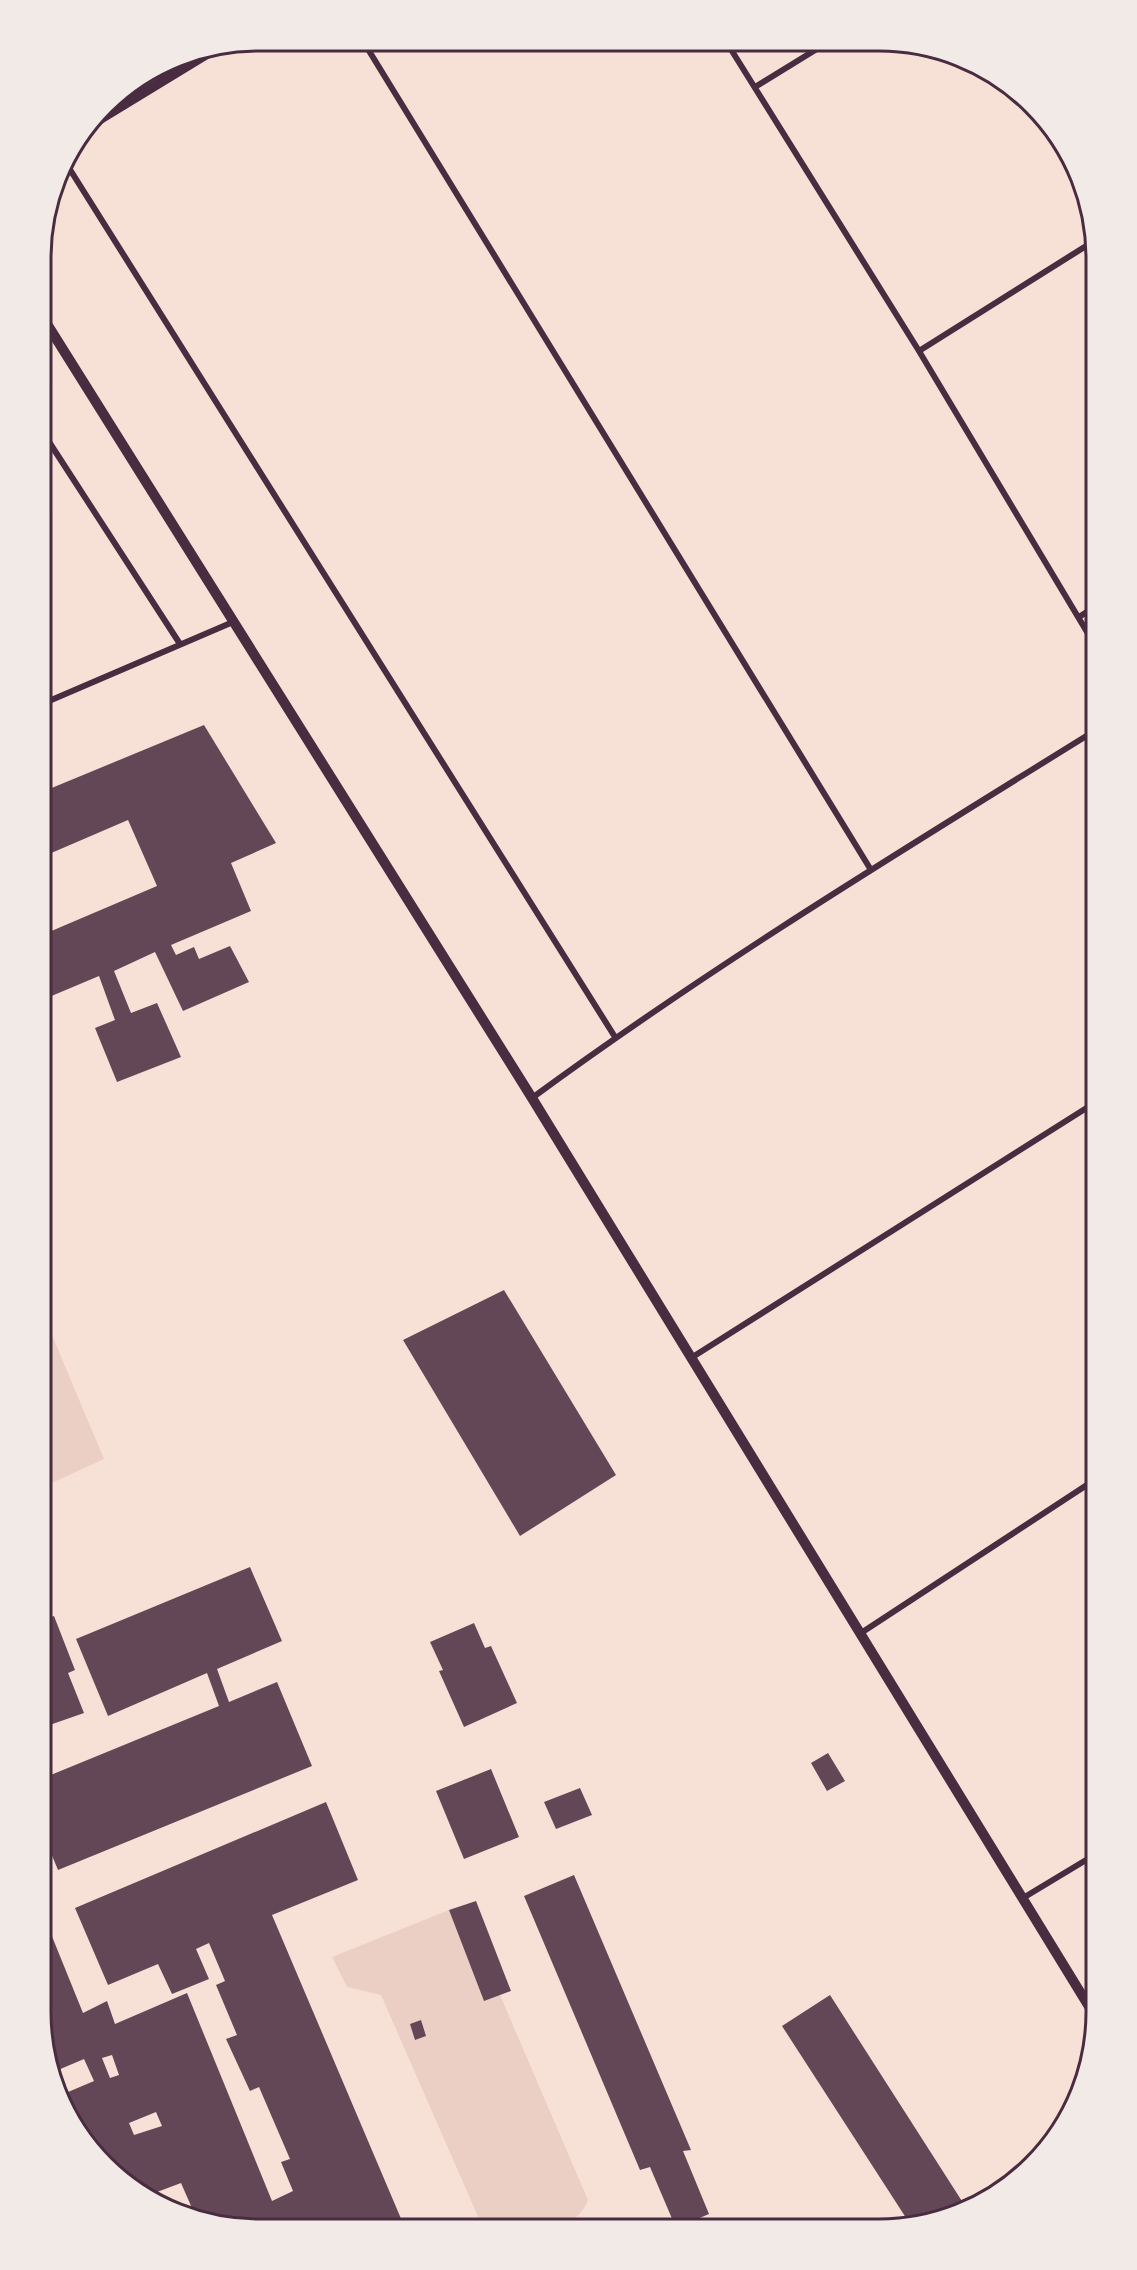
<svg xmlns="http://www.w3.org/2000/svg" width="1137" height="2270" font-family="'Libre Baskerville',serif">
<rect width="100%" height="100%" fill="#f7e1d7"/>
<path fill="#ebcfc5" d="M 41,1309 L 104,1459 L 41,1488 Z
M 449,1910 L 500,1995 L 588,2200 C 573,2240 518,2228 483,2228 L 381,1995 L 347,1987 L 332,1957 Z"/>
<path fill="#644757" fill-rule="evenodd" d="M 204,725 L 276,843 L 231,863 L 251,911 L 171,945 L 176,955 L 194,947 L 199,959 L 230,946 L 249,982 L 183,1011 L 155,952 L 114,971 L 131,1013 L 157,1003 L 181,1057 L 117,1082 L 95,1028 L 115,1020 L 99,976 L 42,1000 L 42,935 L 157,886 L 128,820 L 42,857 L 42,792 Z
M 504,1290 L 616,1475 L 520,1536 L 403,1340 Z
M 250,1567 L 282,1641 L 217,1669 L 229,1702 L 277,1682 L 312,1766 L 58,1870 L 41,1829 L 41,1779 L 219,1706 L 207,1673 L 108,1716 L 76,1639 Z
M 54,1616 L 75,1670 L 68,1673 L 84,1713 L 41,1728 L 41,1621 Z
M 474,1623 L 485,1648 L 491,1646 L 517,1703 L 464,1727 L 439,1671 L 443,1670 L 430,1642 Z
M 828,1753 L 845,1781 L 827,1791 L 811,1763 Z
M 491,1769 L 519,1837 L 464,1859 L 436,1791 Z
M 580,1788 L 592,1815 L 556,1829 L 544,1802 Z
M 326,1802 L 358,1880 L 272,1915 L 405,2228 L 229,2228 L 193,2216 L 195,2215 L 181,2183 L 157,2192 L 164,2208 L 162,2207 L 115,2176 L 61,2095 L 94,2081 L 84,2059 L 51,2073 L 41,2012 L 41,1933 L 49,1929 L 83,2013 L 107,2001 L 115,2024 L 187,1993 L 272,2201 L 293,2191 L 281,2162 L 290,2159 L 259,2087 L 250,2091 L 226,2039 L 237,2035 L 216,1985 L 225,1981 L 209,1943 L 196,1949 L 209,1979 L 172,1994 L 158,1964 L 108,1985 L 75,1908 ZM 112,2055 L 119,2075 L 110,2078 L 102,2058 ZM 156,2112 L 162,2126 L 134,2135 L 129,2123 Z
M 574,1875 L 691,2150 L 683,2151 L 709,2214 L 676,2228 L 650,2167 L 640,2170 L 524,1896 Z
M 476,1901 L 511,1991 L 484,2001 L 449,1910 Z
M 830,1995 L 967,2209 L 949,2218 L 910,2224 L 782,2026 Z
M 421,2020 L 426,2036 L 415,2040 L 410,2024 Z"/>
<g fill="none" stroke-linecap="round" stroke-linejoin="round">
<path stroke="#4a2c40" stroke-width="6" d="M 363,41 L 871,870
M 727,43 L 919,351 L 1096,647
M 755,87 L 825,44
M 64,160 L 615,1037
M 919,351 L 1094,241
M 42,431 L 180,644
M 1079,617 L 1096,606
M 42,704 L 233,622
M 532,1098 C 713,965 906,848 1096,730
M 691,1358 L 1096,1102
M 861,1633 L 1096,1479
M 1023,1898 L 1096,1854"/>
<path stroke="#4a2c40" stroke-width="10" d="M 92,124 L 215,49
M 42,316 L 532,1098 L 1096,2018"/>
</g>
<path d="M0 0H1137V2270H0ZM258 51H879A207 207 0 0 1 1086 258V2012A207 207 0 0 1 879 2219H258A207 207 0 0 1 51 2012V258A207 207 0 0 1 258 51Z" fill="#f1eae7" fill-rule="evenodd"/>
<path fill="none" stroke="#4a2c40" stroke-width="3" d="M258 51H879A207 207 0 0 1 1086 258V2012A207 207 0 0 1 879 2219H258A207 207 0 0 1 51 2012V258A207 207 0 0 1 258 51Z"/>
</svg>
